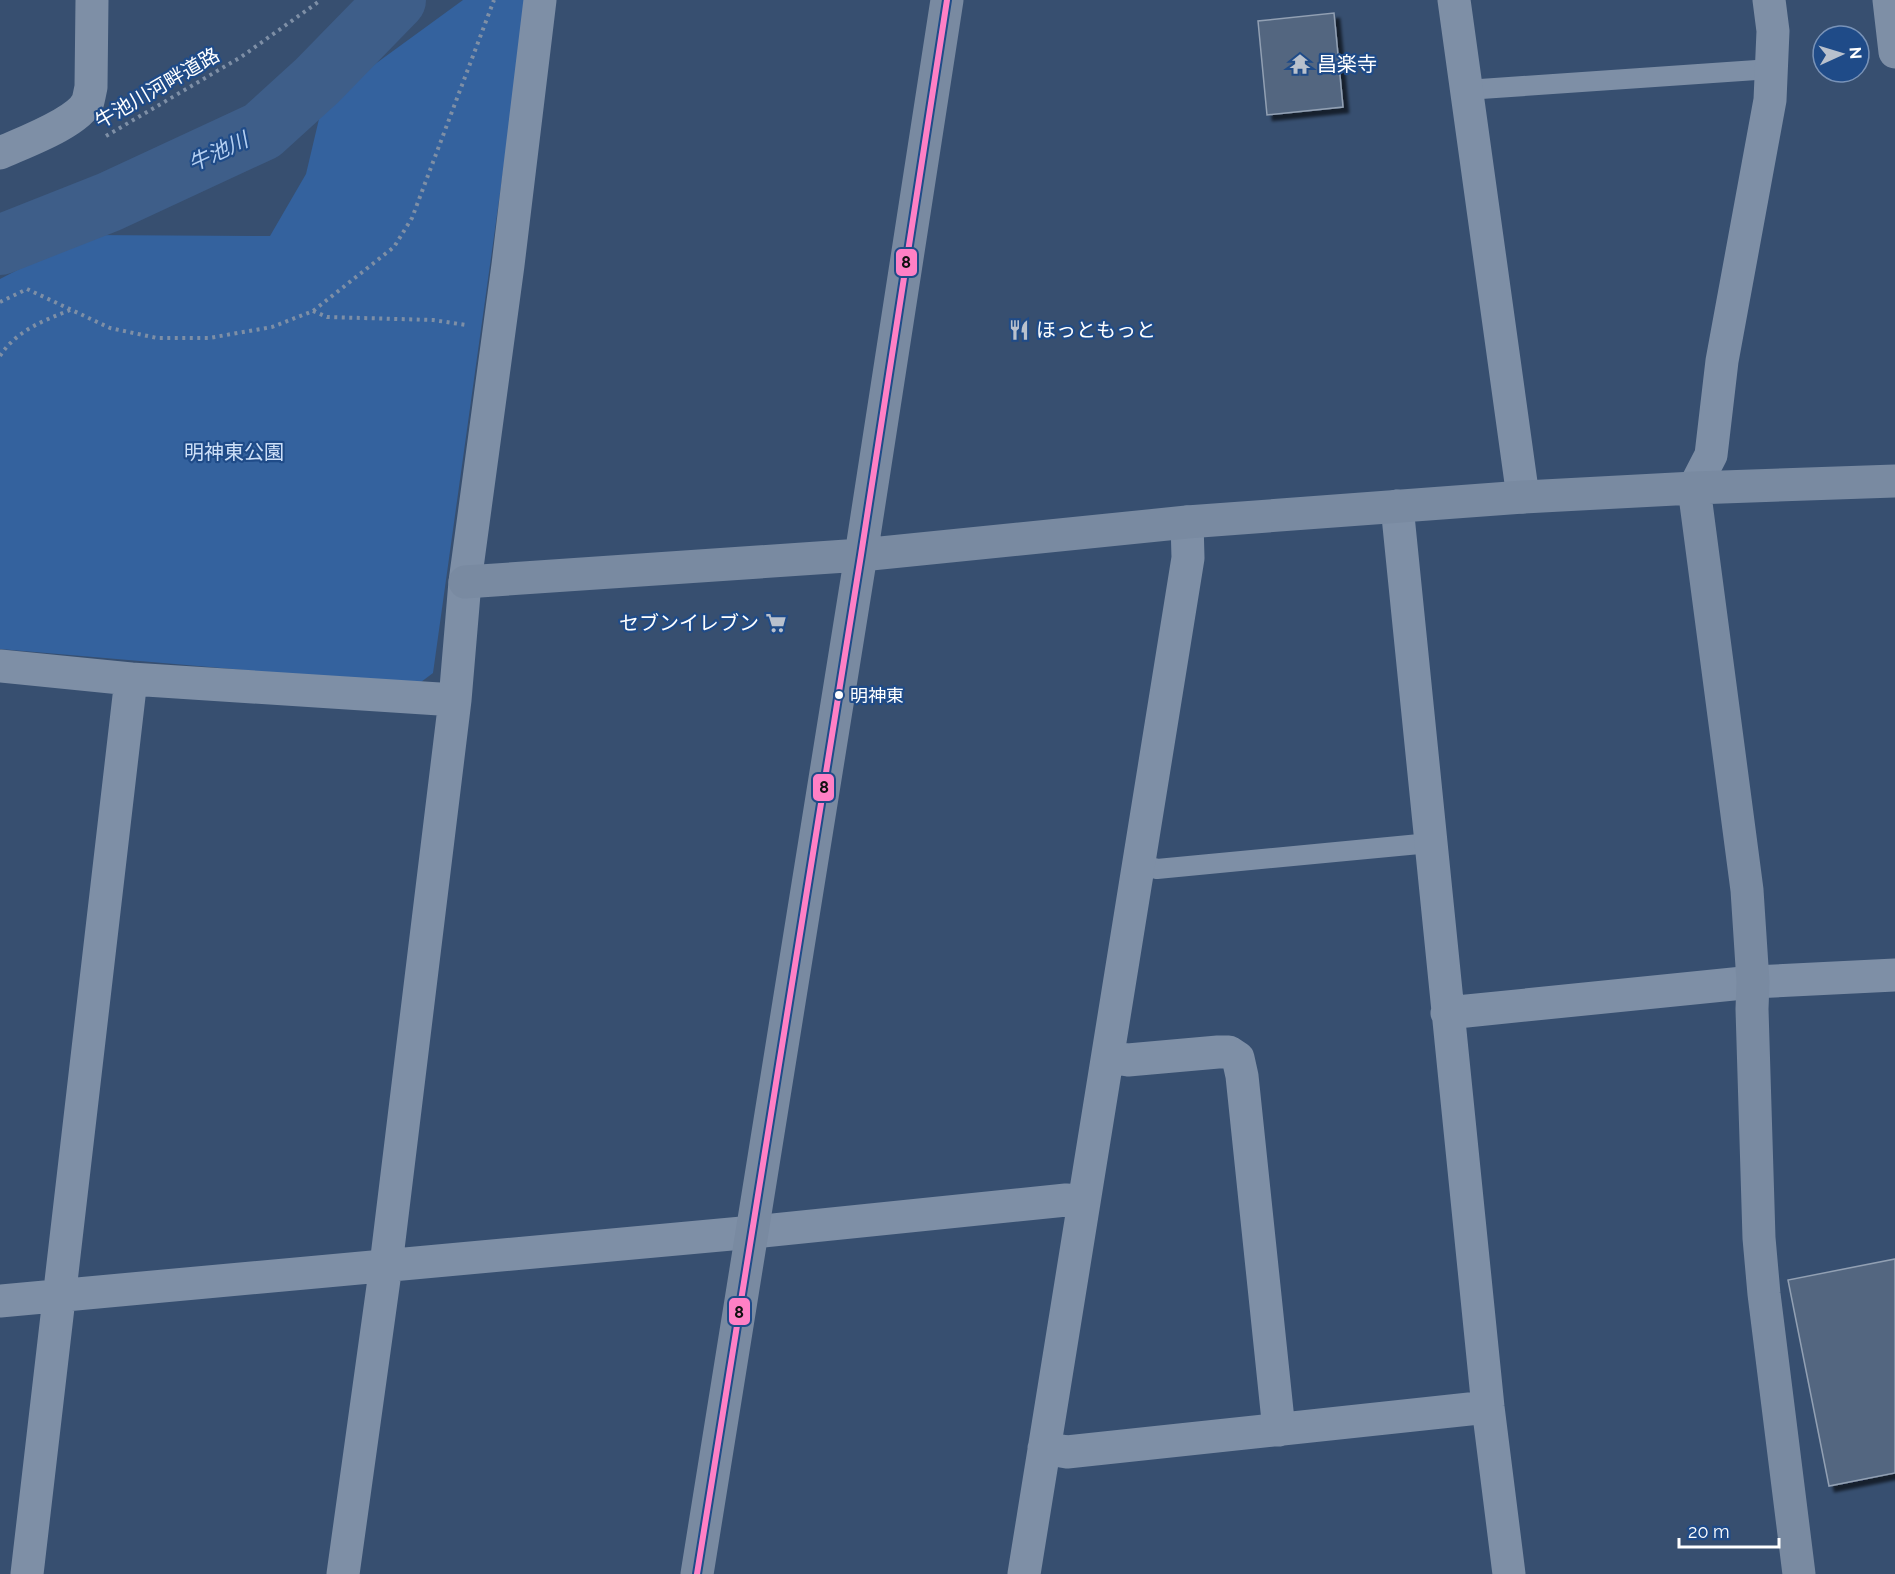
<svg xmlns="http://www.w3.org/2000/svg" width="1895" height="1574" font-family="Raleway,'Noto Sans JP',sans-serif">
<defs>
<filter id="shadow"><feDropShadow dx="5.5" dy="5.5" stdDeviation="1.5" flood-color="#0009"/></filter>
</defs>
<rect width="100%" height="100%" fill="#374f70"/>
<path fill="#34629e" d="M 463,0 L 527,0 L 433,673 L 417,685 L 0,649 L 0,279 L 85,235 L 270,236 L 306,174 L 323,102 Z"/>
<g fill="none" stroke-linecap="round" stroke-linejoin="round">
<path stroke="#3e5e89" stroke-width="60" d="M 0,245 L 109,202 L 262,131 L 317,81 L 396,0"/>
</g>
<path fill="#526680" stroke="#92a0b3" stroke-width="1.5" filter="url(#shadow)" d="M 1334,13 L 1343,107 L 1267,115 L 1258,21 Z
M 1895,1259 L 1895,1473 L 1829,1486 L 1788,1280 Z"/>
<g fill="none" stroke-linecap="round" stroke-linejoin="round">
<path stroke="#7e8fa6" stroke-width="4" stroke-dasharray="3 4.5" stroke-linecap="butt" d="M 106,136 L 241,57 L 321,0
M 0,302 L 27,289 L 110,328 L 157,338 L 209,338 L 272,327 L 313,311 L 394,247 L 412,218 L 494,0
M 313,311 L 327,317 L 433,320 L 466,325
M 0,356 C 17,330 43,321 70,310"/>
<path stroke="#7e8fa6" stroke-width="20" d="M 1466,90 L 1771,69
M 1139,864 L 1157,869 L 1430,843"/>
<path stroke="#7e8fa6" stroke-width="33" d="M 1454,0 L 1523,497
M 1889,0 L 1895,52
M 0,153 C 22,143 78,123 88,101 C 89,97 90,92 91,87 L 92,0
M 1694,488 L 1711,455 L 1722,361 L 1770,100 L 1773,31 L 1769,0
M 1397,506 L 1488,1407 L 1509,1574
M 0,666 L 131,679 L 455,700
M 1447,1013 L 1753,982 L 1895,975
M 1108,1057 L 1128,1060 L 1218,1052 L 1229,1052 L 1238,1058 L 1242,1076 L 1279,1430
M 0,1301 L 753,1232 L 1066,1200 L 1083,1201
M 1044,1448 L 1067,1452 L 1488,1407
M 27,1574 L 131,679
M 343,1574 L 386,1265 L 455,700 L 465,582 L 508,265 L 540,0
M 1024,1574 L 1188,558 L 1187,522"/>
<path stroke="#798aa1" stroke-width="33" d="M 1694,488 L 1747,890 L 1753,982 L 1752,1009 L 1759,1238 L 1764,1294 L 1799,1574
M 465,582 L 861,555 L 1187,522 L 1523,497 L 1694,488 L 1895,481
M 697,1574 L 861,555 L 947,0"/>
<g stroke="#1f4b88" stroke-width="10">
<path id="bus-1" d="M 697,1574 L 861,555 L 947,0"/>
</g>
<use href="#bus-1" stroke="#ff80c5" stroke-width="6"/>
</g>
<defs>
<g id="temple-bare" transform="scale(1.62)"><path d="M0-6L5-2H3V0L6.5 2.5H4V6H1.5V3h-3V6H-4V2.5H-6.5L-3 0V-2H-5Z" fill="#b9c1cd" stroke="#1f4b88" stroke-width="2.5" paint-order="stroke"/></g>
<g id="restaurant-bare" transform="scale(1.62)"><path d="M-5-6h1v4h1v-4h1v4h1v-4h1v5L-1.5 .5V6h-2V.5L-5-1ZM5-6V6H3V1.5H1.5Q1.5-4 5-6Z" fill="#b9c1cd" stroke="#1f4b88" stroke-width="2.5" paint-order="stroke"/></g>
<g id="supermarket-bare" transform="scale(1.62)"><path d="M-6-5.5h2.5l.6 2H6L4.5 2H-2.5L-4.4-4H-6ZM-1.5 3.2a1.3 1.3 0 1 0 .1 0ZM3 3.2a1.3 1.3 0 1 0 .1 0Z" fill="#b9c1cd" stroke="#1f4b88" stroke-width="2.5" paint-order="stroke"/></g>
</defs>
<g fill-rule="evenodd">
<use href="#temple-bare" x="1300" y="64"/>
<use href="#restaurant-bare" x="1019" y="330"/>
<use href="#supermarket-bare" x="776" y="623"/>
</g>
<circle fill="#fff" stroke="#1f4b88" stroke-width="2" cx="839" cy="695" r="5"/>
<g text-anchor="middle" stroke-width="4.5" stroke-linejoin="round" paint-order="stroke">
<g font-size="18" fill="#fff" stroke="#1f4b88" text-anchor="start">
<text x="850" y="702">明神東</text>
</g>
<g font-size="20" fill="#fff" stroke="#1f4b88" text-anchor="start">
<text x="1317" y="71">昌楽寺</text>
<text x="1036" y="337">ほっともっと</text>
<text x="759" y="630" text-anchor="end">セブンイレブン</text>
</g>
<g font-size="20" fill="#fff" stroke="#1f4b88">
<text transform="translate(157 88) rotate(-30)" y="7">牛池川河畔道路</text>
</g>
<g font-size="20" fill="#cee0f8" stroke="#1f4b88">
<text x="234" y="459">明神東公園</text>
</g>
<g font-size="21" font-style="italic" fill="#b5d0f2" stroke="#1f4b88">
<text transform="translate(218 152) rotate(-25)" y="7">牛池川</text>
</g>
</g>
<g stroke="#1f4b88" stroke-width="2">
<rect x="895" y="248" width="23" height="29" rx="6" fill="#ff80c5"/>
<rect x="812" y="773" width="23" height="29" rx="6" fill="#ff80c5"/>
<rect x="728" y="1297" width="23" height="29" rx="6" fill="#ff80c5"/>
</g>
<g font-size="16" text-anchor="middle" font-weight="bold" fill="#111">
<text x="906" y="268">8</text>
<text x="824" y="793">8</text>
<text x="739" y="1318">8</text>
</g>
<g transform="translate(1841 54) rotate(86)"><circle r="28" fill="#1f4b88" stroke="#7993b8" stroke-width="1.5"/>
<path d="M0-4.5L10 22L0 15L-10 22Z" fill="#b9c1cd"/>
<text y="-9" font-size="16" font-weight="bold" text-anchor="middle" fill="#ffffff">N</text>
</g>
<path d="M1679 1538v9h100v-9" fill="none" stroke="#ffffff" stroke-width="3"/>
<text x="1688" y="1538" font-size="18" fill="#ffffff" stroke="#1f4b88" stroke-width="4.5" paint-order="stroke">20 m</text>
</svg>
